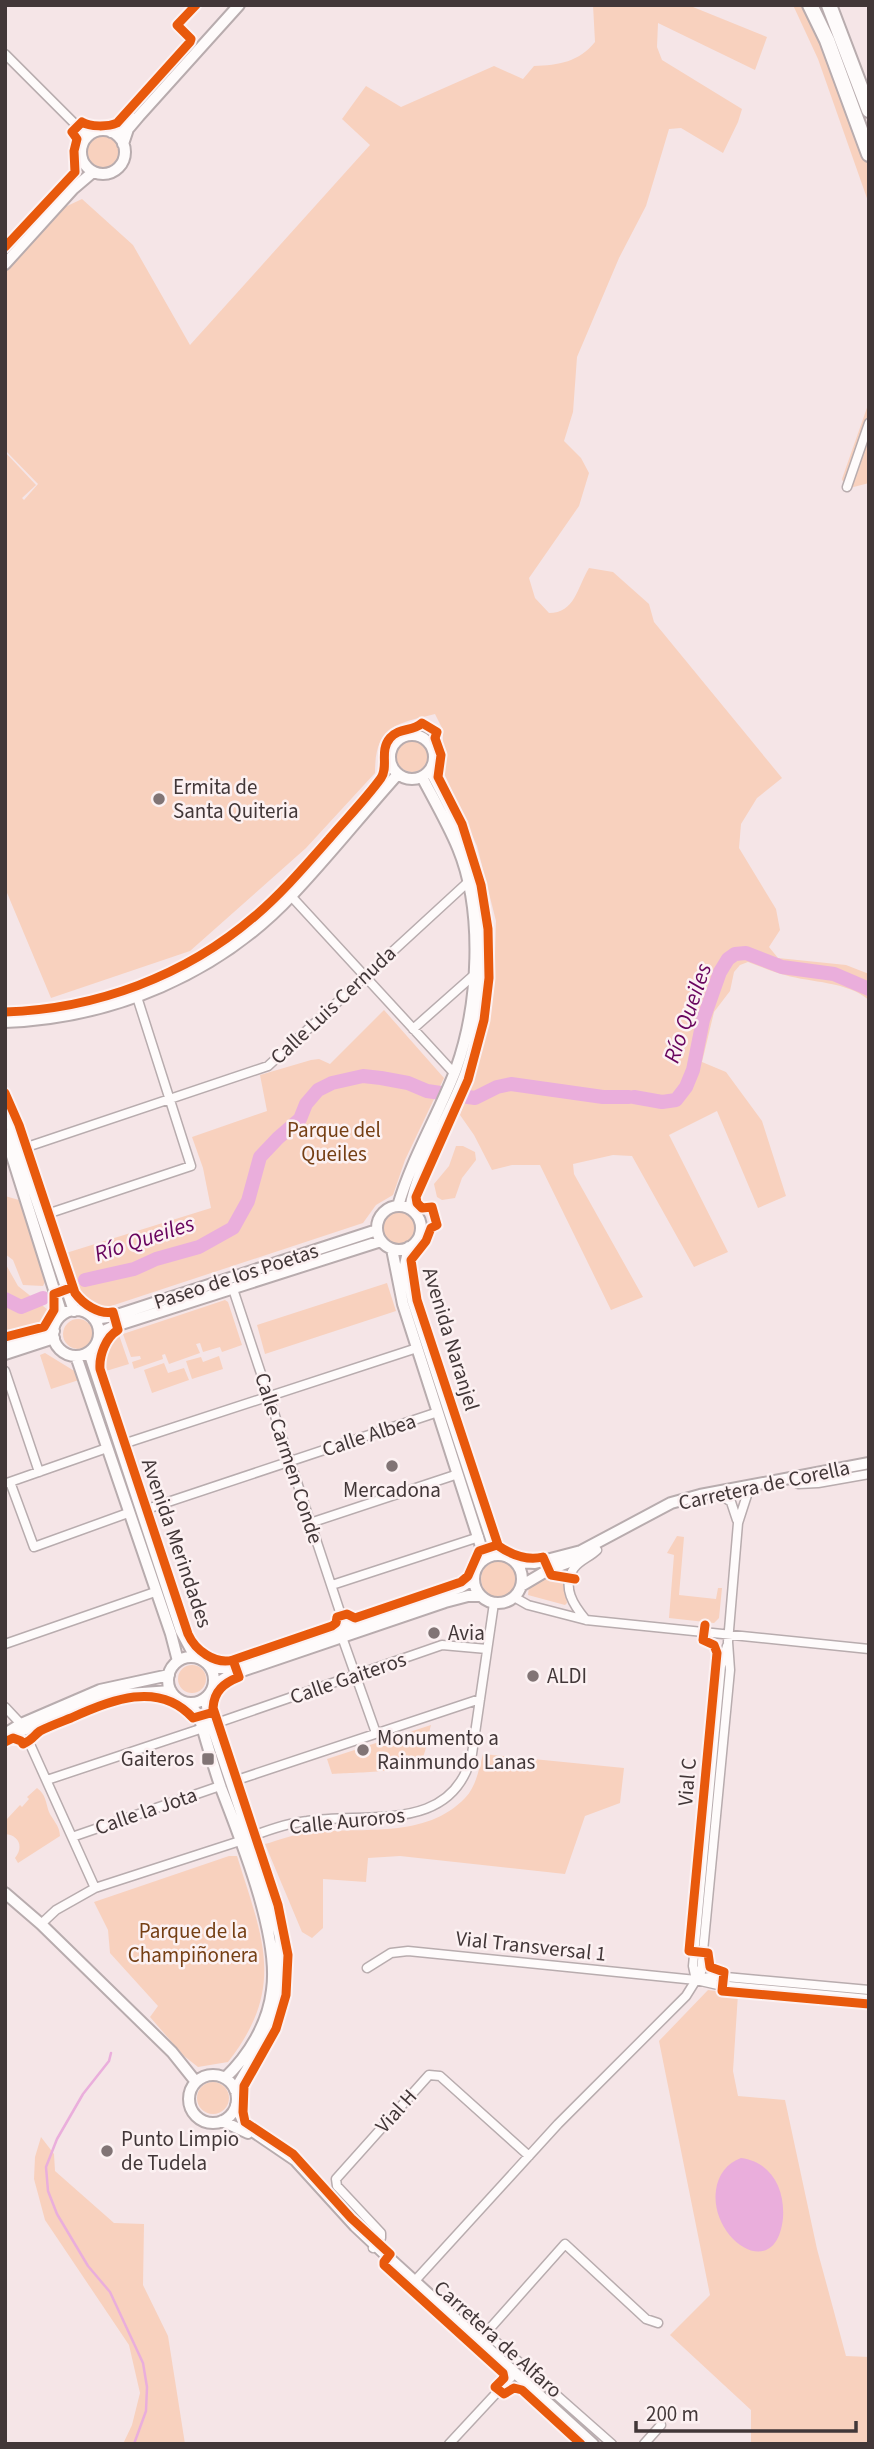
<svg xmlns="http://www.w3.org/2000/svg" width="874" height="2449" font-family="'Source Sans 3',sans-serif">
<rect width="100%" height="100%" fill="#f5e5e7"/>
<path fill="#f8d1be" d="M 593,5 L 688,5 L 767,37 L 755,70 L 658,23 L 657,47 L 662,60 L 742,109 L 738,122 L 723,153 L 681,128 L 669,129 L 646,206 L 619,258 L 577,357 L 573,412 L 564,441 L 581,458 L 589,473 L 579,506 L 529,578 L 535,598 L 549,613 C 575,613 577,588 589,568 L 613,572 L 649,604 L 654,622 L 782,778 L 757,798 L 741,824 L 739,848 L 776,909 L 780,930 L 769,947 L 778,958 L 846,965 L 869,974 L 869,1000 C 846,981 812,983 785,975 C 772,972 760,966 748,962 L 740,965 L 734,972 L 730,991 L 714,1012 L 702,1062 L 726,1072 L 762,1121 L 786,1196 L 758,1208 L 717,1111 L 669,1135 L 728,1252 L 694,1267 L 632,1156 L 613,1155 L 573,1164 L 574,1174 L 643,1297 L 611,1310 L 540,1165 L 512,1165 L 492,1170 L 474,1135 L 460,1115 L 480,1058 L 494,990 L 496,921 L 477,846 L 443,771 L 443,730 L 435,714 C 395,724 375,726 375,773 L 306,848 L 190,951 L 51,998 L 5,888 L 5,452 L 36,485 L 22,498 L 24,500 L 38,484 L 5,450 L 5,270 L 65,207 L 82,199 L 133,245 L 190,345 L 370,145 L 342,119 L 366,86 L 401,107 L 494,66 L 523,79 L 534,66 C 559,65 579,62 595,42 Z
M 793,5 L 819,5 L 869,135 L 869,204 L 818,59 Z
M86 153a17 17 0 1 1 34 0a17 17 0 1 1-34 0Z
M 869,402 L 869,483 L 846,489 L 842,479 Z
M396 756a16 16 0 1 1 32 0a16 16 0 1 1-32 0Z
M 384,1010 L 444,1078 L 405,1160 L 393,1195 L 376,1205 L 363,1223 L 105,1308 L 81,1294 L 66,1253 L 211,1208 L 203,1168 L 192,1137 L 267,1111 L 260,1075 L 311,1060 L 319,1059 L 330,1064 Z
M 456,1146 L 463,1146 L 475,1152 L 476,1160 L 462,1178 L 455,1198 L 442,1200 L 437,1197 L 434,1184 L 449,1166 Z
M 5,1196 L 19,1200 L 46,1280 L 43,1286 L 23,1285 L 13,1260 L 5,1254 Z
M383 1228a17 17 0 1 1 34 0a17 17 0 1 1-34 0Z
M 5,1263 L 18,1286 L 48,1310 L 42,1321 L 5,1334 Z
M 387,1283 L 396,1311 L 265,1354 L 257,1325 Z
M 225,1300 L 228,1302 L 242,1345 L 222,1352 L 220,1347 L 203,1352 L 200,1343 L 196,1344 L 200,1353 L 169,1364 L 165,1354 L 162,1355 L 163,1359 L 134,1369 L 132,1362 L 141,1359 L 140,1356 L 131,1357 L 123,1334 Z
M63 1334a15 15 0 1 1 30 0a15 15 0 1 1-30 0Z
M 119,1335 L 129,1364 L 106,1371 C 103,1358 109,1342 119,1335 Z
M 45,1353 L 76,1372 L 79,1380 L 51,1389 L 40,1355 Z
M 219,1356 L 223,1369 L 192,1379 L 186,1361 L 201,1357 L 203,1362 Z
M 164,1363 L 168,1373 L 184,1368 L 189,1380 L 152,1393 L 144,1370 Z
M 677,1536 L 684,1537 L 679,1595 L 716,1599 L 718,1588 L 722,1588 L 719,1618 L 714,1623 L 669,1618 L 674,1555 L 667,1553 Z
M481 1579a18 18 0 1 1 36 0a18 18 0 1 1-36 0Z
M 550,1577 L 564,1579 L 567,1603 L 565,1605 L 528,1595 L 529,1586 Z
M178 1679a14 14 0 1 1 28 0a14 14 0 1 1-28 0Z
M 431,1725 C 428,1735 427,1748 423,1757 C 414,1774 350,1772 332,1774 L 327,1759 Z
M 483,1754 L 624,1768 L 620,1803 L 585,1816 L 565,1874 L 400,1856 L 368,1858 L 366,1882 L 323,1879 L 323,1928 L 312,1938 L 302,1932 L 265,1844 C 280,1840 296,1833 312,1832 C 363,1827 426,1839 465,1798 C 476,1787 479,1769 483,1754 Z
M 37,1788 C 46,1794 46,1804 49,1812 C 52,1819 60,1826 60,1836 L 18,1863 L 15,1858 C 24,1847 19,1835 5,1834 L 7,1819 L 20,1805 L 22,1807 L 29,1799 L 27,1797 Z
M 229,1856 L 237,1856 C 262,1937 287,1987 228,2062 L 198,2067 L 184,2056 L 150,2017 L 158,2006 L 110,1953 L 108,1930 L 94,1902 Z
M 708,1990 L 738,1994 L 733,2071 L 738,2096 L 785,2100 L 817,2249 L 846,2356 L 869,2357 L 869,2444 L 751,2444 L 751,2410 L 670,2335 L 710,2295 L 659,2041 Z
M197 2098a16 16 0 1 1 32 0a16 16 0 1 1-32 0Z
M 41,2137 L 54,2154 L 55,2171 L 114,2223 L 144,2224 L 143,2285 L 168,2336 L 185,2444 L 123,2444 L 132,2425 L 140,2393 L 129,2345 L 45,2220 L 34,2179 L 35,2157 Z"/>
<path fill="#eaaedc" d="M 741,2158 C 772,2162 785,2190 783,2218 C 776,2285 709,2239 716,2190 C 718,2175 727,2163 741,2158 Z"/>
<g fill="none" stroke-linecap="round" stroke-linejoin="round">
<path stroke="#eaaedc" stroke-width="2.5" d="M 111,2053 L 109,2061 L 83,2094 L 57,2139 L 46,2167 L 48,2191 L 57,2214 L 88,2266 L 110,2292 L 143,2363 L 147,2387 L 146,2411 L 134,2444"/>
<path stroke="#eaaedc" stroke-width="14" d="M 634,1097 L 662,1102 L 676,1100 L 686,1087 L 693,1070 L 703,1020 L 720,972 L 728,959 L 735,954 L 746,953 L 782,967 L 834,974 L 869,989
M 85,1280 L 134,1269 L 156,1259 L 199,1247 L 233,1228 L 248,1201 L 260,1157 L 278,1138 L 300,1119 L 306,1104 L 318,1090 L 332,1083 L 363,1076 L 381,1078 L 408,1083 L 427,1091 L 475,1098 L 497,1087 L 511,1084 L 603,1097 L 629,1097
M 5,1299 L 21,1307 L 43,1298"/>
<g stroke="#b8acae" stroke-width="11">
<path id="street" d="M 5,54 L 87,136
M 847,487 L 869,423
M 291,896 L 454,1073
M 413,1029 L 475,974
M 21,1149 L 268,1066 L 467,883
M 53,1212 L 191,1166 L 137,997
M 233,1289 L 345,1627
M 5,1371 L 39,1472
M 120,1445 L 417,1348
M 10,1482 L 34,1547 L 128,1513
M 7,1483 L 107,1448
M 798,1484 L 818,1483 L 869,1474
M 724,1497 L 731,1502 L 737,1520
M 141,1511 L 438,1412
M 310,1523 L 458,1474
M 332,1585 L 479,1537
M 514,1597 L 528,1605 L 586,1620 L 869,1649
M 586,1620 C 574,1606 561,1587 574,1568 C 580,1560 590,1557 597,1550
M 342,1637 L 376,1733
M 5,1644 L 155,1592
M 5,1707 L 21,1724
M 211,1725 L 442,1645 L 487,1649
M 15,1734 L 29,1742 L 95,1888
M 47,1780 L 203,1728
M 231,1782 L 480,1699
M 72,1837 L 220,1786
M 250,1837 C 268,1830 288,1823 307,1821 C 369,1812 453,1834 472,1754 L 494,1603
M 41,1924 L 56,1910 L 95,1888 L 240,1841
M 367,1968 L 391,1953 L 408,1951 L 696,1980 L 718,1985 L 869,1999
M 699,1979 L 715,1976 L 869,1990
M 696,1980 L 693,1966 L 721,1666 L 727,1646
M 373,2248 L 381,2238 L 381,2233 L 337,2186 L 336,2179 L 429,2075 L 440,2076 L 529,2156
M 412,2284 L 558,2124 L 686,1996 L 701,1972 L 730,1670 L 728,1642 L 738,1523 L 748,1492
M 485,2332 L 612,2444
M 477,2343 L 565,2244 L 646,2319 L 658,2323
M 449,2444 L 515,2373
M 644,2444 L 661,2425"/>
</g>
<g stroke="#b8acae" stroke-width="14">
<path id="secondary" d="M81 152a22 22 0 1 1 44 0a22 22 0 1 1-44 0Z
M 111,132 L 122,127 L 131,118
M 123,144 L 128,129 L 139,116 L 239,5
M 5,264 L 73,189 L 93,172
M390 757a22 22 0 1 1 44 0a22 22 0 1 1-44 0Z
M 5,1022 C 113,1018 218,974 292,895 C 329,856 362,814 398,774
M 5,1107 L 74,1311
M 5,1134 L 62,1315
M 398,1206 C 412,1158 438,1116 456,1069 C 479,1005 484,911 458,848 C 448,824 434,800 422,777
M377 1228a22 22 0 1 1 44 0a22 22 0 1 1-44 0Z
M 410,1209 C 419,1160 449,1119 466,1072 C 490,1001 490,918 467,847 C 458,820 443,795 430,770
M 409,1247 L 405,1265 L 413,1302 L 494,1548 L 500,1555
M 392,1249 L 403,1304 L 485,1559
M53 1333a23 23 0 1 1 46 0a23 23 0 1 1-46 0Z
M 94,1319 L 114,1316 L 377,1230
M 99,1333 L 112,1327 L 381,1241
M 5,1345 L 54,1331
M 89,1352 L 181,1631 L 195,1657
M 5,1354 L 54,1338
M 76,1356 L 171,1634 L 178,1661
M474 1579a24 24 0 1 1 48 0a24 24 0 1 1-48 0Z
M 515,1562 L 535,1563 L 581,1551 L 671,1503 L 700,1495 L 869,1463
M 521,1586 L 548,1570 L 585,1556
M168 1680a23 23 0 1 1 46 0a23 23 0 1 1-46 0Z
M 210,1666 L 220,1668 L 238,1664 L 461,1587 L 474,1579
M 214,1685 L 230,1675 L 445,1602 L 468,1596 L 481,1596
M 206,1698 L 208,1714 L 266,1886 L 280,1937 L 282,1978 L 272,2027 L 235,2090
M 189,1703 L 199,1716 C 206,1740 213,1765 221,1788 C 241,1840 280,1936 272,1990 C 268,2024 249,2055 225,2078
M 24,1730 L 97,1700 L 114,1695 L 171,1691
M 5,1734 L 21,1724 L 100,1690 L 169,1675
M 5,1893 L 41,1924 L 172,2052 L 196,2082
M189 2099a24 24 0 1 1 48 0a24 24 0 1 1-48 0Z
M 236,2105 L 245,2126 L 295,2160 L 355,2226 L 388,2257 L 593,2444
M 222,2121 L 248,2133"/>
</g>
<g stroke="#b8acae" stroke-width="18">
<path id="highway" d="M 810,5 L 827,40 L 869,154
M 829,5 L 869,110"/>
</g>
<use href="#street" stroke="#fefbfb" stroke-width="8"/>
<use href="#secondary" stroke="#fefbfb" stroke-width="10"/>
<use href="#highway" stroke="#fefbfb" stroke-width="14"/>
<g stroke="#fcf1f2" stroke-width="13">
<path id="cycleway" d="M 5,247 L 75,172 L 74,151 L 77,139 L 72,132 L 82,122 C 90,127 108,127 117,123 L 190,42 L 191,39 L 177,25 L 196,5
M 5,1012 C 96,1009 186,976 255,916 C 282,893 305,866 329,839 C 346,819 365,800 381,778 C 389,766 379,751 390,738 C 399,727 413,732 422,723 L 437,732 L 435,738 L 441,755 L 438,777 L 462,824 L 481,885 L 488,929 L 489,978 L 484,1020 L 468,1080 L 416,1197 L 417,1203 L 422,1208 L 432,1207 L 437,1225 L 431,1228 L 426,1241 L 411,1260 L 417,1300 L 498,1545
M 5,1093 L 19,1125 L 75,1293 C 83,1304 99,1315 113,1312 L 118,1330 C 106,1337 99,1355 100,1369 L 188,1634 C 195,1650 215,1665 233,1660 L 239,1677 C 224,1683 214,1691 213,1708 L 278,1905 L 288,1955 L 286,1995 L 276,2029 L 244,2086 L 243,2112 L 245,2122 L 293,2154 L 351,2218 L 390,2254 L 384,2262 L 384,2265 L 503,2373 L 504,2378 L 495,2387 L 504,2394 L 514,2388 L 522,2390 L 581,2444
M 5,1337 L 44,1327 L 54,1310 L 54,1294 L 73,1287
M 705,1625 L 703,1640 L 714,1645 L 717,1653 L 689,1951 L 708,1953 L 710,1967 L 724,1972 L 722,1991 L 869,2004
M 233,1660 L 332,1626 L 336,1623 L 337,1617 L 347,1614 L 355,1618 L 461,1582 L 468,1576 L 479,1551 L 497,1545 C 510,1554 527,1561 543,1557 L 551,1575 L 575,1579
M 5,1742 L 13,1738 L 21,1741 L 23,1744 C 33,1740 33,1736 40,1731 C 50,1726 61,1722 71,1718 C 110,1700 159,1680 193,1718 L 214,1712"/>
</g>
<use href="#cycleway" stroke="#e8590c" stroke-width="9"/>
</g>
<g fill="#817475" stroke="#fcf1f2" stroke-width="2.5">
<circle cx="159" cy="799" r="7"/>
<circle cx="392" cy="1466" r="7"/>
<circle cx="434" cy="1633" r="7"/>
<circle cx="533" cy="1676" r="7"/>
<circle cx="363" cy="1750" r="7"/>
<rect x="201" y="1752" width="14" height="14" rx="3.5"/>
<circle cx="107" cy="2151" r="7"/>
</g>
<g text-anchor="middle" stroke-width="5" stroke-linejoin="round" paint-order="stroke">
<g font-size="21" fill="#423738" stroke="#fcf1f2" text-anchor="start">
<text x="173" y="794">Ermita de<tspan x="173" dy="24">Santa Quiteria</tspan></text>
<text x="392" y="1497" text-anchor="middle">Mercadona</text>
<text x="448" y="1640">Avia</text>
<text x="547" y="1683">ALDI</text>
<text x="377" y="1745">Monumento a<tspan x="377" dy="24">Rainmundo Lanas</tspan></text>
<text x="194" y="1766" text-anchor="end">Gaiteros</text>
<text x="121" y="2146">Punto Limpio<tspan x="121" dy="24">de Tudela</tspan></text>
</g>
<g font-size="21" fill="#423738" stroke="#fcf1f2">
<text transform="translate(333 1005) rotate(-43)" y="7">Calle Luis Cernuda</text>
<text transform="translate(236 1276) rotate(-18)" y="7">Paseo de los Poetas</text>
<text transform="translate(451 1339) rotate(73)" y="7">Avenida Naranjel</text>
<text transform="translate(369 1435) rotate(-18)" y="7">Calle Albea</text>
<text transform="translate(289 1458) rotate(72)" y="7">Calle Carmen Conde</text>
<text transform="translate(764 1485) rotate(-12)" y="7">Carretera de Corella</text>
<text transform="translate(177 1543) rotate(71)" y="7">Avenida Merindades</text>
<text transform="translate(348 1678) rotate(-19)" y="7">Calle Gaiteros</text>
<text transform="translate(687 1782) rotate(-85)" y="7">Vial C</text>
<text transform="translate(146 1811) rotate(-19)" y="7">Calle la Jota</text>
<text transform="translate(347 1821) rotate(-6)" y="7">Calle Auroros</text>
<text transform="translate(531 1946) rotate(6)" y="7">Vial Transversal 1</text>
<text transform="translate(396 2111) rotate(-48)" y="7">Vial H</text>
<text transform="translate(498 2339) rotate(42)" y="7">Carretera de Alfaro</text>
</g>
<g font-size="21" fill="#753f14" stroke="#fcf1f2">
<text x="334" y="1137">Parque del<tspan x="334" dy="24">Queiles</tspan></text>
<text x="193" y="1938">Parque de la<tspan x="193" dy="24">Champiñonera</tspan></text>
</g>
<g font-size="23" font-style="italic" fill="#68055e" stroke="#fcf1f2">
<text transform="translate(687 1013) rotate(-71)" y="8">Río Queiles</text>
<text transform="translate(144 1238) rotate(-18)" y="8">Río Queiles</text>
</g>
</g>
<rect width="874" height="2449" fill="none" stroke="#423738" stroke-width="14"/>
<path d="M636 2421v10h220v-10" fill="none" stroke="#423738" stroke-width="3.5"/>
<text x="646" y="2421" font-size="21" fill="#423738" stroke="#fcf1f2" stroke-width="5" paint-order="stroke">200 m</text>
</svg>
